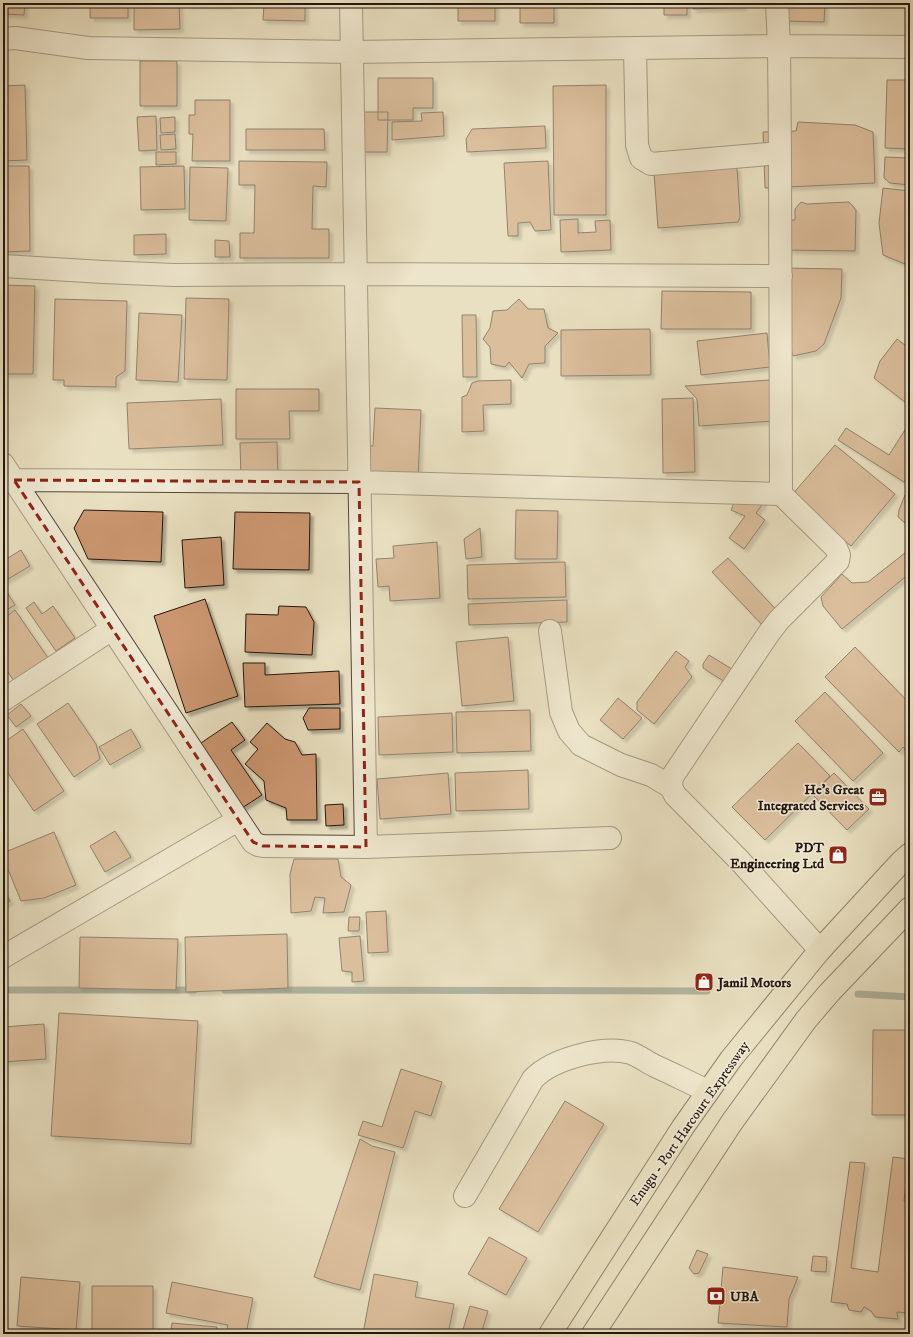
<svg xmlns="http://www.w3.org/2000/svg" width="913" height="1337" viewBox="0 0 913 1337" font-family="'IM FELL DW Pica',serif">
<defs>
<filter id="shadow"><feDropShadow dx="3.5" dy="3.5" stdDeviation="1" flood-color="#0004"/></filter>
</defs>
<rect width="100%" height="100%" fill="#e9e0c1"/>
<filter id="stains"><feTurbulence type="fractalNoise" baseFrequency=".005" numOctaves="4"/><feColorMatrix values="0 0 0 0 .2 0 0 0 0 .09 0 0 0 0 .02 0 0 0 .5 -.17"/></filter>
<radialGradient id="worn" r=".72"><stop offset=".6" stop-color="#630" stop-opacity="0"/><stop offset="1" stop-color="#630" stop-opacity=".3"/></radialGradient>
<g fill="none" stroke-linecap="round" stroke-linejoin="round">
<path stroke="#697a74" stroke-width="7" d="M3,990H194
M225,990L707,991
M858,994L910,997"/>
</g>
<path fill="#cb966f" stroke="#231610" filter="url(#shadow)" d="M3,3H25L24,15L3,14Z
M90,3H128V18H90Z
M188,3H229V5H188Z
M458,3H495V21H458Z
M520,3H554V23H520Z
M664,3H687V15H664Z
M693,3H743V7L693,9Z
M784,3H825L824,22L784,21Z
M908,3H910V17H908Z
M179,4L180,29L134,30V6Z
M264,4L305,5V21L263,20Z
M140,61H177V106H140Z
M378,78H433V108H413V120H378Z
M887,80H910V149L885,148Z
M25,85L27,160L3,161V86Z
M606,85V215H554L553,86Z
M195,100H230V161H192L193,134H189V115H195Z
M363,112H388L387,152H362Z
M443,112L444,136L392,140V122L422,121L421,113Z
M156,116L157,150L139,151L137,117Z
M175,117V132L161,133L160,118Z
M798,122L855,125L873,132L875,183L765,188L763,132L796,131Z
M545,126L546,148L467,152L466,139L472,129Z
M246,129H324L325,150H246Z
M175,134L176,149L161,150L160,135Z
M156,152H176V164L156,165Z
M885,157L910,158V185L890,183L884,178Z
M239,161L327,162L326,187L313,186L312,229H329V258H240V233H254L255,185H239Z
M548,161L551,230L535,231L530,222L518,223V236H508L504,163Z
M3,166H29L30,251L3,252Z
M184,166L185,209L141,210L140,167Z
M190,167L228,168L226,221L189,220Z
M737,167L740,217L738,222L658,228L654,173Z
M883,188L910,191V252L905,264L883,255L879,223Z
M801,202L807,204L849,202L856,210L855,251L784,250L785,220H795V209Z
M578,219V233L596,232L595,221L610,220L611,250L561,252L560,220Z
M166,234V254L134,255V235Z
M215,240L229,241L230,257H215Z
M782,268L842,269L841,298L824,344L816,351L793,356L780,307Z
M3,285L35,286L33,374H3Z
M662,291L751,292V329H661Z
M186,298L229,299L227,380L184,379Z
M55,299L127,301L125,371L116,377V387L64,386V380H53Z
M519,299L528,309H544L548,328L558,333L545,346V363L529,364L522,378L509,362L505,367L491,364L490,347L483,339L490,328L493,311L507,310Z
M139,313L182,315L178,382L136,380Z
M462,315H476L477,377H463Z
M650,329L651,375L561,376V330Z
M767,333L770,367L701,375L697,341Z
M897,339L910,349V406L874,378L880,361Z
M511,380V404L483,405L484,431L462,432V397L467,395L472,383L478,381Z
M770,380L773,421L699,426L697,399L685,386Z
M236,389H319V411H289L290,439H236Z
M693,398L695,472L663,473L662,399Z
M221,399L223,445L129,449L127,403Z
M375,408L421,410L418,478L360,475L362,445L373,446Z
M910,422V473L904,482L838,440L846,428L889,455Z
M277,442L278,477L241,478L240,443Z
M835,445L895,494L851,546L791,496Z
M740,488L764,502L756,513L765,520L744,549L729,538L745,516L731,510Z
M910,493V527L898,517L899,510L905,495Z
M84,510L163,512L161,562L88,559L74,528Z
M516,510L558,511L557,559H515Z
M235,512L310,513L309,570L233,569Z
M480,528L482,557L466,559L464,539Z
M221,537L224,585L185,588L182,540Z
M437,542L440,598L390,601L389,586L378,587L376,559L394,558L393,546Z
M910,549V573L842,629L823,606L821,597L842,574L852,583L868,582Z
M21,550L30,566L3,582V561Z
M728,558L781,615L766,629L712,572Z
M565,562L566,597L468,599L467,565Z
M3,586L15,605L3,612Z
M205,599L238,696L186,713L154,616Z
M567,600V622L469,625L468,604Z
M34,602L42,614L53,606L75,638L56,651L26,608Z
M279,606L306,607L314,622L312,655L245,652L246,614L278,615Z
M15,610L48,658L14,681L3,665V619Z
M508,637L514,701L462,706L456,642Z
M855,647L910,704V755L903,747L899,752L825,677Z
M676,651L689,661L685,667L692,677L654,724L637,710V702Z
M709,655L735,671L728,684L703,668V664Z
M243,663H265V675L339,671L340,704L245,707Z
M825,692L883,753L853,781L795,721Z
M618,698L642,718L623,739L600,720Z
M68,703L96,744L100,759L74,777L37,724Z
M21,704L31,716L16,727L7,715Z
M309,708H340V729L308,730L303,718Z
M530,710L531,751L457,753L456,712Z
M452,713L453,752L379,755L378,717Z
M232,722L245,740L231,750L262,795L242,808L198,745Z
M267,723L285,739L295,742L302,755L316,754L317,820H287L286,808L266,800L264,781L245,764L258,749L250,742Z
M23,729L64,791L34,811L3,766V743Z
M131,729L141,747L110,765L99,747Z
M798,743L830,776L765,840L732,807Z
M528,770L529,809L456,811L455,773Z
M448,773L451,814L380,819L377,779Z
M834,773L869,809L847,830L812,794Z
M343,804L344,825L326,826L325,805Z
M115,831L131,857L105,872L90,846Z
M54,832L76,885L44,898L21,901L3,857V853Z
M294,859H338L341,877L351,885L344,912L323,913L325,898L315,897L311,911L291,913L290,874Z
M3,889L10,901L3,905Z
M386,911L388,952L368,953L366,912Z
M349,917H360L359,931H348Z
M287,934L288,988L186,992L185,937Z
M360,936L364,981L352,982V972L342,971L339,938Z
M80,937L178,939L176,990L79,988Z
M59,1013L198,1021L191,1144L51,1136Z
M44,1024L46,1059L3,1062V1027Z
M873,1030H910V1115H872Z
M401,1069L442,1082L431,1116L415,1111L403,1148L358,1135L363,1121L382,1127Z
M565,1101L604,1124L538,1232L499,1209Z
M360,1139L372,1146L395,1152L360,1290L332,1283L314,1277Z
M893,1157L909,1159L904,1201L910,1202V1313L897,1312L898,1319L875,1317L871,1311L864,1307L861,1312L849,1310L847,1304L831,1302L850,1162L865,1163L851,1268L878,1272Z
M489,1237L527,1258L506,1295L468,1274Z
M697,1250L708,1254L699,1273L694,1274L689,1268Z
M813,1256L827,1257L826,1272L811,1271Z
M723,1267L798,1277L789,1299L787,1327L718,1323Z
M374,1274L418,1282L415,1297L454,1304L448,1334H363Z
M21,1277L80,1282L76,1330L17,1326Z
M172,1282L253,1298L246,1334H226L228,1325L166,1313Z
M92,1286H153V1332L92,1333Z
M470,1306L488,1311L481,1334L462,1333Z
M172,1323L217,1327V1334H171Z"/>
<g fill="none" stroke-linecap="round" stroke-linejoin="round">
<g stroke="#54483c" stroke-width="24">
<path id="minor" d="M351,3L366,847
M777,3L779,46L780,153L781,494
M3,39L15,38L88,48L352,52L779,46L910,47
M635,48L637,145L641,158L651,164L780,153
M3,266L103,272L174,275L357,274L781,276
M3,464L253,842L258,845L263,846L366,847L610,838
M14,480L359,482L781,494L836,548L839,555L838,561L779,620L769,633L672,777L671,787L675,795L740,861L820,950
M550,631L561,712L569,731L581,745L621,765L651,775L671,787
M3,700L112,629
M3,957L238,820
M465,1196L533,1079C552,1059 603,1045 631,1053C639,1056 647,1062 655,1066C673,1074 690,1083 708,1091"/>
</g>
<g stroke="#231610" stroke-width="24">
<path id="highway" d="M550,1334L683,1127L731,1059L820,950L901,862L910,854
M593,1334L732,1122L806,1020L829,993L910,908"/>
</g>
<use href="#minor" stroke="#f1ebd7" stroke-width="22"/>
<use href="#highway" stroke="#e9e0c1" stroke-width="22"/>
</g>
<path d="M0 0H913V1337H0ZM14,480L359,482L366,847L263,846L253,842Z" fill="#e9e0c1" fill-opacity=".55" fill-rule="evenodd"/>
<path fill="none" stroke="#8f2418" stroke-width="3" stroke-dasharray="8 5" stroke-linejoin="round" d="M14,480L359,482L366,847L263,846L253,842Z"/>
<defs>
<g id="office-square" transform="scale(1)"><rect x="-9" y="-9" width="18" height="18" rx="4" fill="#8f2418" stroke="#f1ebd7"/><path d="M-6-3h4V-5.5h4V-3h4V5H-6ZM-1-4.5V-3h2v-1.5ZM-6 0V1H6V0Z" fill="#fff"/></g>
<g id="shop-square" transform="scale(1)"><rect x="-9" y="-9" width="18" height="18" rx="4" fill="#8f2418" stroke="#f1ebd7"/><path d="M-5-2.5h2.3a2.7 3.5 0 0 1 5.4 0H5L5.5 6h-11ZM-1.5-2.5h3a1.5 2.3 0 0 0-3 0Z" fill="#fff"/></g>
<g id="bank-square" transform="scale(1)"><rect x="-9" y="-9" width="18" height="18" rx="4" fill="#8f2418" stroke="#f1ebd7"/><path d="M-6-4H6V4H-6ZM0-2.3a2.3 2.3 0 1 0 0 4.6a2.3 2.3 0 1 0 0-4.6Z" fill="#fff"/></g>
</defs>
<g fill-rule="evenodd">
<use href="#office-square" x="878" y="797"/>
<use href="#shop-square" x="838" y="855"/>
<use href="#shop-square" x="704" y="982"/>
<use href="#bank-square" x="716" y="1296"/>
</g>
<g text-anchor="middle" stroke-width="3" stroke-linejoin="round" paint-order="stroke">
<g font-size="14" font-weight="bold" fill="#231610" stroke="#f1ebd7" text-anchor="end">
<text x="864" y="794">He's Great<tspan x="864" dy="16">Integrated Services</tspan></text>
<text x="824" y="852">PDT<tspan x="824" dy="16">Engineering Ltd</tspan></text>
<text x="718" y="987" text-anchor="start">Jamil Motors</text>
<text x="730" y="1301" text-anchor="start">UBA</text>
</g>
<g font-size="14" fill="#231610" stroke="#f1ebd7">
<text transform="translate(689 1123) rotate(-55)" y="5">Enugu - Port Harcourt Expressway</text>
</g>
</g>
<rect width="913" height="1337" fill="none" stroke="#e9e0c1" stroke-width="16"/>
<rect x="4" y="4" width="905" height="1329" fill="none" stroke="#231610" stroke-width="2"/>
<rect x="8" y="8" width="897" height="1321" fill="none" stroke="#231610"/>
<rect width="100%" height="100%" filter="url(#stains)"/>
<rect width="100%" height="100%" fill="url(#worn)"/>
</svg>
